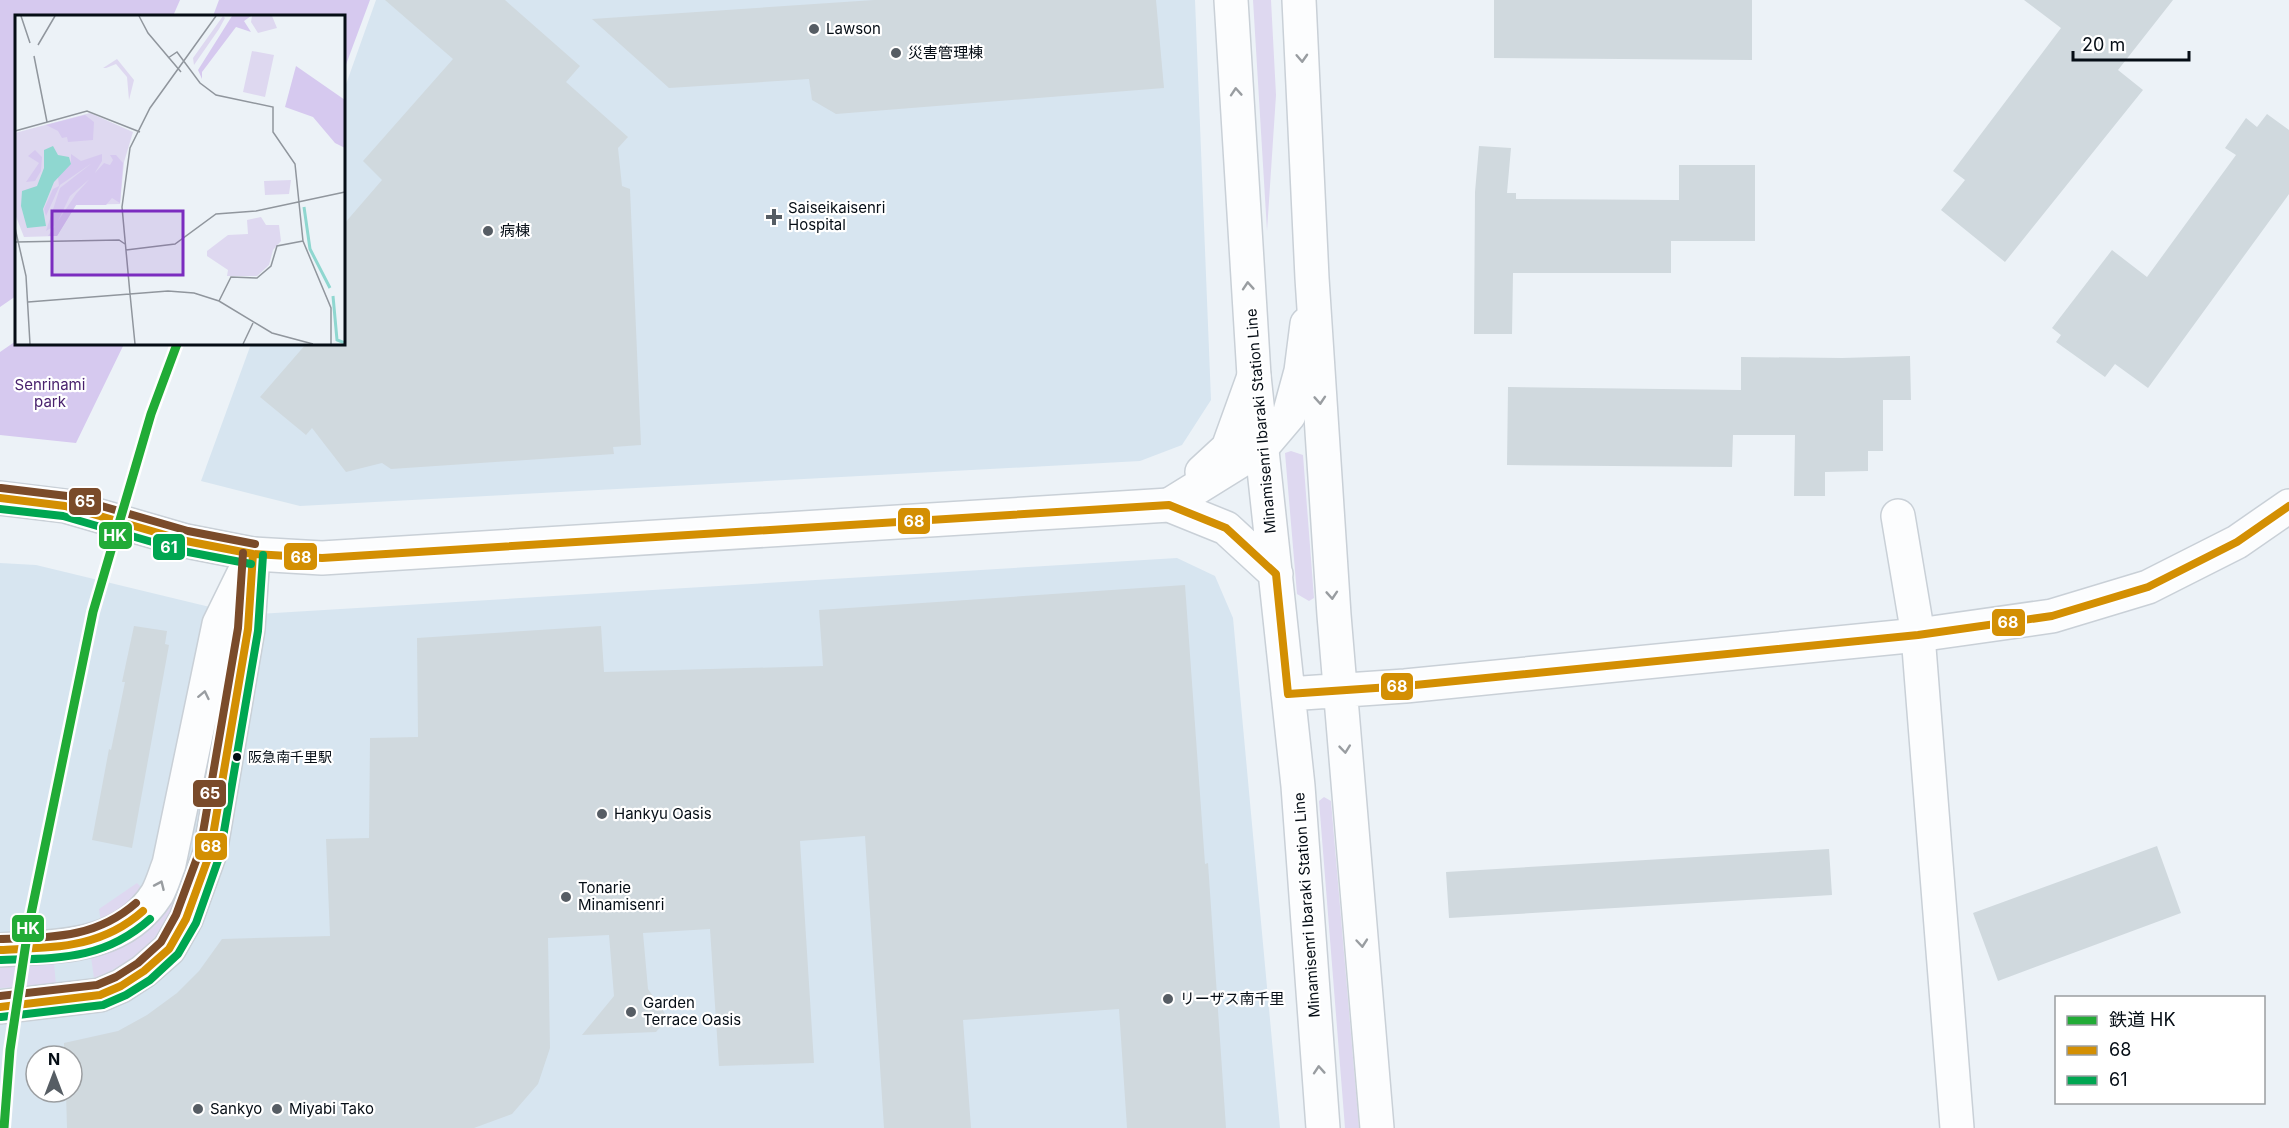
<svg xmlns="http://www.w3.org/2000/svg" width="2289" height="1128" viewBox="0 0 2289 1128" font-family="Inter,'Noto Sans JP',sans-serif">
<rect width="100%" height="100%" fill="#ecf2f7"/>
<path fill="#d7e5f0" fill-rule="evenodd" d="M376,0H1195L1211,400L1182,445L1140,461L300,506L201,481L251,344H344V90Z
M1177,558L1215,576L1233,618L1280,1128H0V563L36,565L243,615ZM36,1056H72V1092H36Z"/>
<path fill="#ded8f0" d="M1253,0H1271L1276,95L1267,231Z
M1291,451L1303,455L1314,598L1309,601L1297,594L1285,453Z
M1324,797L1331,801L1359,1128H1345L1319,801Z
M137,883L140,886L141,895L101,923L99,909Z
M179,892C164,937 138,961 94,978L91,957C134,946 153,925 179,892Z
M54,963L56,985L0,988V967Z"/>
<path fill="#d6c9ef" d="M0,0H180L173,16H16V296L0,307Z
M219,0H370L344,70V16H213Z
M16,341V344H124L76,443L0,435V352Z"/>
<path fill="#d0d9de" d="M385,0H505L580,66L566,82L628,137L618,148L622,186L630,189L641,445L613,447L614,454L391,469L382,463L346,472L312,428L306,435L260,397L306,344H344V224L382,180L363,161L453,59Z
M874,0H1156L1164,88L836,114L812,100L809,79L669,88L592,19Z
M1494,0H1752V60L1494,58Z
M2024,0H2173L2118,70L2143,90L2005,262L1941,210L1965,180L1953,171L2061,28Z
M2267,114L2289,130V194L2148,388L2115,364L2105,377L2056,342L2061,335L2052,328L2112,250L2147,277L2236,155L2225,148L2246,118L2257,127Z
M1479,146L1511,148L1507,193H1516V199L1679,200V165H1755V241H1671V273H1513L1512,334H1474L1475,192Z
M1910,356L1911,400H1883V451H1868V471L1825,472V496H1794L1795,435H1733L1732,467L1507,465L1508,387L1741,390V357L1842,358Z
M1185,585L1205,864L1208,863L1226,1128H1127L1119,1009L963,1020L971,1128H884L865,836L800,841L814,1063L719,1066L710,929L643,933L648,989L668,1018L656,1032L582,1035L614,996L609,935L548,938L550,1048L538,1084L512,1114L474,1128H67L66,1092H72V1056H64V1043L118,1031L147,1015L177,993L199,971L222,939L330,936L326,839L369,838L370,738L418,737L417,638L601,626L604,672L823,666L819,610Z
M134,626L167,631L165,644L169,645L132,848L92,840L109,749L111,750L125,682H122Z
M2157,846L2181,913L1998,981L1973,913Z
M1829,849L1832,895L1449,918L1446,872Z"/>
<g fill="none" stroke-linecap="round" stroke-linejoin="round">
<g stroke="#c9d0d7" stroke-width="36">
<path id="street" d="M1202,472L1228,448L1254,376
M1169,505L1261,448L1289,415L1301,371L1307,324
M1898,516L1918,635L1957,1128
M0,950C58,946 122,949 157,894C162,885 165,874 169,864L219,624L246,569
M0,1007L100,995L121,986L144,971L169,949L186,919L210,853L248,629L253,554"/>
</g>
<g stroke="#c9d0d7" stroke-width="36">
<path id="secondary" d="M1231,0L1254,376L1298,786L1323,1128
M1299,0L1312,278L1334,615L1377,1128
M0,498L65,506L186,541L253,554L322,558L1169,505L1226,528L1276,574
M1288,694L1405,686L1918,635L2052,616L2148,587L2237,542L2289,506"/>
</g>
<use href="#street" stroke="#fcfdfe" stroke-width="33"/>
<use href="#secondary" stroke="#fcfdfe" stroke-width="33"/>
<g stroke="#fff" stroke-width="12">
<path id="bus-1" d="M0,498L65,506L186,541L253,554L322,558L1169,505L1226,528L1276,574L1288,694L1405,686L1918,635L2052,616L2148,587L2237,542L2289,506
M0,950C54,947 100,949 143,911
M0,1007L100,995L121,986L144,971L169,949L186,919L210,853L248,629L253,554"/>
</g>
<g stroke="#fff" stroke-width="12">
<path id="bus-2" d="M0,509L63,516L183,551L251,564
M1,960C59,958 104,960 150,919
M1,1017L103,1005L126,995L150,980L178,954L196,923L220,855L258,631L263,555"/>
</g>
<g stroke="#fff" stroke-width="12">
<path id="bus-3" d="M1,488L67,496L188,531L255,544
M0,939C51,937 95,939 136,903
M0,996L97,985L116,977L138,963L161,942L176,915L200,850L238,628L243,553"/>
</g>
<use href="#bus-1" stroke="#d38f03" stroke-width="8"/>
<use href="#bus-2" stroke="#00a651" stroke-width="8"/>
<use href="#bus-3" stroke="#7a4b2a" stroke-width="8"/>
<g stroke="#fff" stroke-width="14">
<path id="rail-1" d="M4,1128L10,1050L28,929L93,612L151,414L177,344"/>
</g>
<use href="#rail-1" stroke="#21ab36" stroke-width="9"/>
</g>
<defs><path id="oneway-chevron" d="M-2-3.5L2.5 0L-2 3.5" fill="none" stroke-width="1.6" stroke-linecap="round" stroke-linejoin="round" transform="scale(1.5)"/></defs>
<g stroke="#999da1">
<use href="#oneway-chevron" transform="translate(1302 58) rotate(87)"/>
<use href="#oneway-chevron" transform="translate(1236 92) rotate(-94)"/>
<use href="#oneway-chevron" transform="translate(1248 286) rotate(-94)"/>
<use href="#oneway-chevron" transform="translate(1320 400) rotate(86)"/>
<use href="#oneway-chevron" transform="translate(1332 595) rotate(86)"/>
<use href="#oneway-chevron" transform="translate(204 695) rotate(-78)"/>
<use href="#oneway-chevron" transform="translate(1345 749) rotate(84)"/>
<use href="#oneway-chevron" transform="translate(160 885) rotate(-66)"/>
<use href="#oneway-chevron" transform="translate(1362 943) rotate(85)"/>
<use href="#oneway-chevron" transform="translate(1319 1070) rotate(-94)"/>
</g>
<g fill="#565d64" stroke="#fff" stroke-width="2">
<circle cx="814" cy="29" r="6"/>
<circle cx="896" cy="53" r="6"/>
<path d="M771 208h6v6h6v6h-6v6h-6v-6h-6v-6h6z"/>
<circle cx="488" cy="231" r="6"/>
<circle cx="602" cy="814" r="6"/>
<circle cx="566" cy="897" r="6"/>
<circle cx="1168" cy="999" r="6"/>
<circle cx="631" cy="1012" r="6"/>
<circle cx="198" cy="1109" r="6"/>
<circle cx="277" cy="1109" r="6"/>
</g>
<circle fill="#050d15" stroke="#fff" stroke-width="2" cx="237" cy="757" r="5"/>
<g text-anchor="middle" stroke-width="4.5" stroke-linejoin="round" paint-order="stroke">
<g font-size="14" fill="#050d15" stroke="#fff" text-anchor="start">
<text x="248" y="762">阪急南千里駅</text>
</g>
<g font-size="15" fill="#050d15" stroke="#fff" text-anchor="start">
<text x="826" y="34">Lawson</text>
<text x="908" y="58">災害管理棟</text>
<text x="788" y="213">Saiseikaisenri<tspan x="788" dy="17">Hospital</tspan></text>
<text x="500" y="236">病棟</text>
<text x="614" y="819">Hankyu Oasis</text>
<text x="578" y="893">Tonarie<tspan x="578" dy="17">Minamisenri</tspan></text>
<text x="1180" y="1004">リーザス南千里</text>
<text x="643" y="1008">Garden<tspan x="643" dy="17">Terrace Oasis</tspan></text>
<text x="210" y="1114">Sankyo</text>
<text x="289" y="1114">Miyabi Tako</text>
</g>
<g font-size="15" fill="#49226d" stroke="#fff">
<text x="50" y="390">Senrinami<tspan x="50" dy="17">park</tspan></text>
</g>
<g font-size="15" fill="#050d15" stroke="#fff">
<text transform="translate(1261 421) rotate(-95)" y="5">Minamisenri Ibaraki Station Line</text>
<text transform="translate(1307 905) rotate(-94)" y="5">Minamisenri Ibaraki Station Line</text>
</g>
</g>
<g transform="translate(15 15)">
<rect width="330" height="330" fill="#ecf2f7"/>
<path d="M208,1L210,3L204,14L179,50L178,43ZM237,1H257L262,13L243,18L236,7ZM237,36L259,40L250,82L228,77ZM102,44L119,65L114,85L112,62L101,49L91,53H88ZM75,98L118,117L109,147L105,189L61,190L42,221L9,222L0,199V118ZM276,165L274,179L250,180L249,166ZM246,202L251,210H264L266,226L258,235L254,250L242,261H212L213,255L192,241V236L213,220L233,219L232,205Z" fill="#ded8f0"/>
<path d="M217,1H236L229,6L236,17L221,12L187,57V64L183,55ZM281,51L330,85V133L320,128L298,102L270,92ZM70,100L79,107L78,125L53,127L52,122L47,123L43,116L31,110ZM20,135L27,142L26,156L20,166L11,167L24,148L13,141ZM56,139L66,146L87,139V146L78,161L55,181L41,210L31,216L45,173L77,148L45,170L31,201L29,194L38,174L44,171L43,162L56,148ZM95,140H101L108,148L105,188L97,183L91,190H61L42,221H33L61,179L89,148L95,150L98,145Z" fill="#d6c9ef"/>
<path d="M38,131L43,140L54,142L56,149L39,167L28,194L31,211L12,213L6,191L7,176L22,171L29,153V135Z" fill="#8fd7d0"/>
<path fill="none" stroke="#8fd7d0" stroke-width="3" d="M289,192L295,234L315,273M318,281L322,325L330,328"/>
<path fill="none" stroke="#90969d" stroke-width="1.5" d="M6,1L15,28M124,1L133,18L166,57M23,30L40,1M19,41L32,107M153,43L162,37L185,68L201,80L258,92V117L280,149L288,226L316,293V329M0,116L72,96L125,117M0,213L11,261L15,329M1,227L104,225L110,229M111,235L160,229L201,199L241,196L330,177M115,279L120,329M115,279L107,192L115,133L135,93L201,1M204,286L216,262L242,263L256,251L262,231L288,226M13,287L153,276L179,278L204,286L257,318L298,329M228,329L238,308"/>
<path fill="#7b2cbf" fill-opacity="0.15" stroke="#7b2cbf" stroke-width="3" d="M37,196H168V260H37Z"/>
<rect width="330" height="330" fill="none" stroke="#050d15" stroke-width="3"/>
</g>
<g stroke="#fff" stroke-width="2">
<rect x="68" y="487" width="34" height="29" rx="6" fill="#7a4b2a"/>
<rect x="897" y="507" width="34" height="28" rx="6" fill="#d38f03"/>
<rect x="98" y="521" width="35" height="29" rx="6" fill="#21ab36"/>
<rect x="152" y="533" width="34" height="28" rx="6" fill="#00a651"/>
<rect x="283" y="542" width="35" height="29" rx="6" fill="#d38f03"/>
<rect x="1991" y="608" width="35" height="29" rx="6" fill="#d38f03"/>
<rect x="1380" y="672" width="34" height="29" rx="6" fill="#d38f03"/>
<rect x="192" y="779" width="35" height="29" rx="6" fill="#7a4b2a"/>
<rect x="194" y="832" width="34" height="29" rx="6" fill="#d38f03"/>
<rect x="11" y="914" width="34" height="29" rx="6" fill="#21ab36"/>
</g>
<g font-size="16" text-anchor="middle" font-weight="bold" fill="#fff">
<text x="85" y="507">65</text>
<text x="914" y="527">68</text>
<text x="115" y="541">HK</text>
<text x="169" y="553">61</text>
<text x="301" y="563">68</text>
<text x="2008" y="628">68</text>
<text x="1397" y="692">68</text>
<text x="210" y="799">65</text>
<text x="211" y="852">68</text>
<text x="28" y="934">HK</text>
</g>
<rect x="2055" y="996" width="210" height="108" fill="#ffffff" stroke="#9b9ea1" stroke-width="1.5"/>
<rect x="2067" y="1016" width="30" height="9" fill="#21ab36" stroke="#9b9ea1" stroke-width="1.5"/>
<text x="2109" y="1026" font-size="18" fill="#050d15">鉄道 HK</text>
<rect x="2067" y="1046" width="30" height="9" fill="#d38f03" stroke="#9b9ea1" stroke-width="1.5"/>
<text x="2109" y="1056" font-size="18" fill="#050d15">68</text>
<rect x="2067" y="1076" width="30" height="9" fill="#00a651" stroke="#9b9ea1" stroke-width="1.5"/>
<text x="2109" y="1086" font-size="18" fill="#050d15">61</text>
<g transform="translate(54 1074)"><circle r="28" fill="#ffffff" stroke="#9b9ea1" stroke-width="1.5"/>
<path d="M0-4.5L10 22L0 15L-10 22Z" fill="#565d64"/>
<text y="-9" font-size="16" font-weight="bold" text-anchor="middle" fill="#050d15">N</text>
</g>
<path d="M2073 51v9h116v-9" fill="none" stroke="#050d15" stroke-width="3"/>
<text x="2082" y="51" font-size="18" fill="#050d15" stroke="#ffffff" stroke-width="4.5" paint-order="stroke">20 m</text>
</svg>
